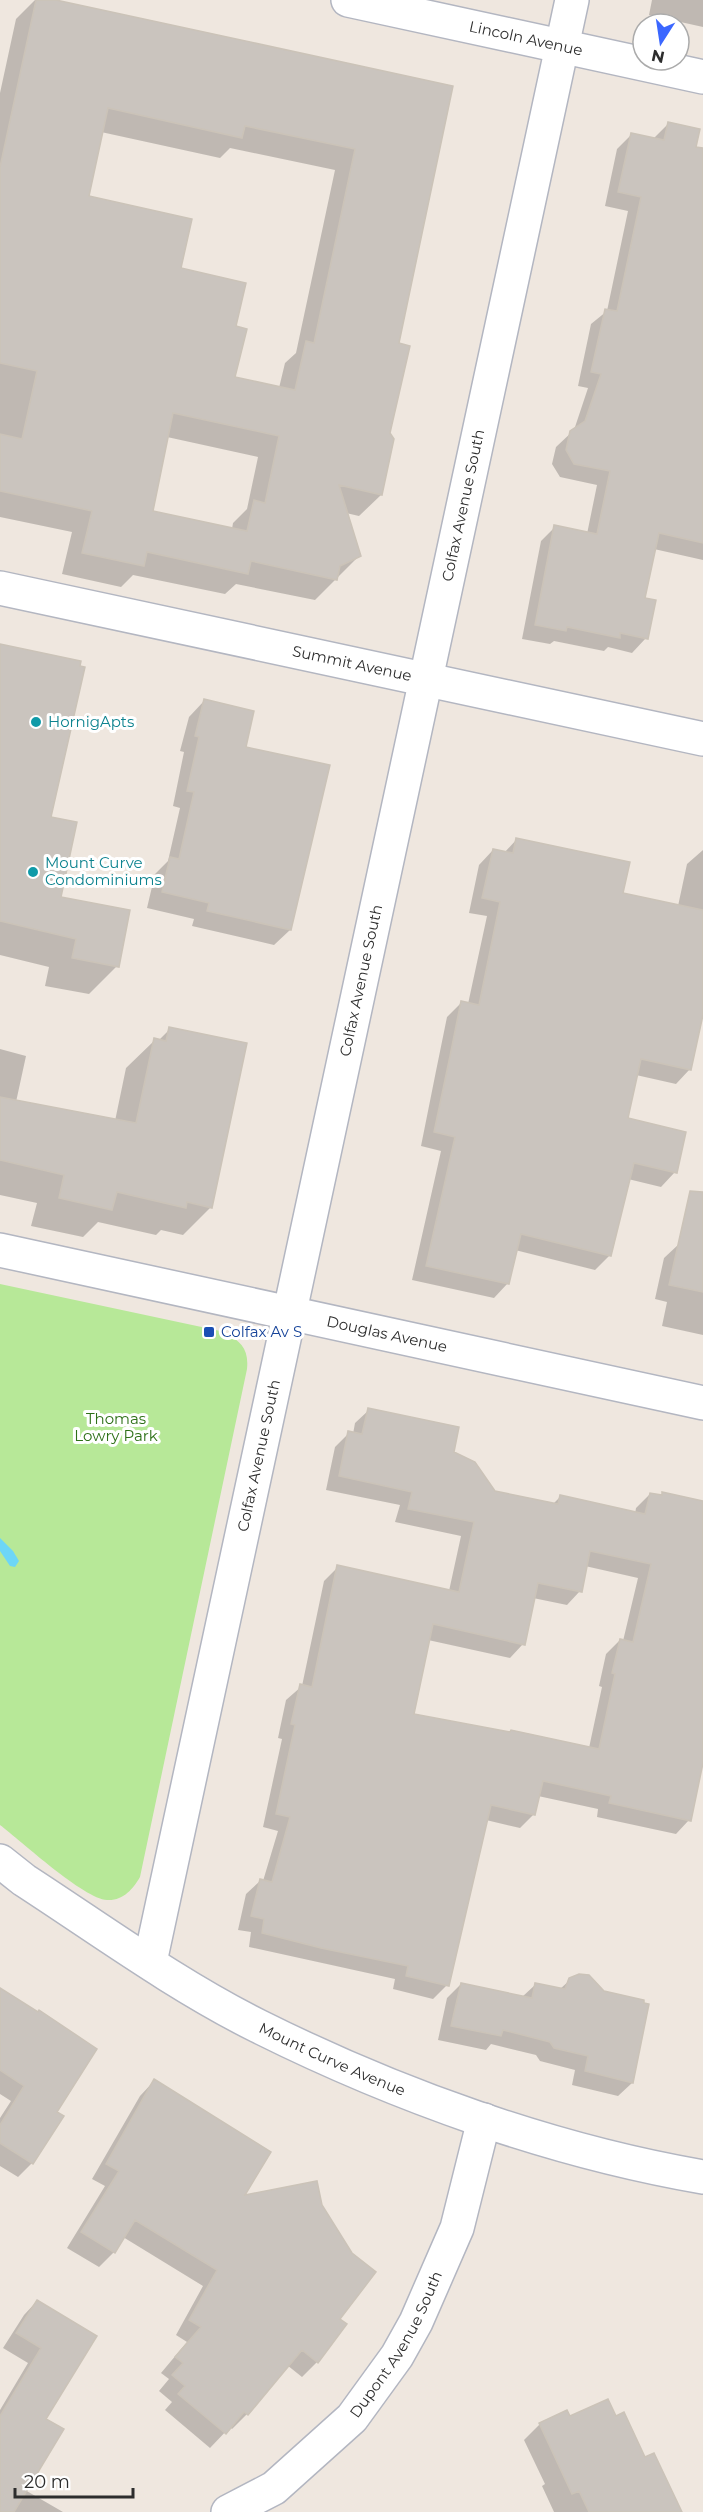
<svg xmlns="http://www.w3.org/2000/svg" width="703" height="2512" viewBox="0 0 703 2512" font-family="Montserrat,sans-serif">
<rect width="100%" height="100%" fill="#efe7df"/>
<path fill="#b7e898" d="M0,1284L225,1332C241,1342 249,1349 247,1369L140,1877C133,1889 123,1901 107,1900C84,1899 21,1841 0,1825Z"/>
<path fill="#6dd6f6" d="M0,1538L13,1551L19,1561L15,1567L10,1566L0,1551Z"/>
<path fill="#0003" fill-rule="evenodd" d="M35,0H49L452,87L397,345L381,495L359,516L346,513L359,556L315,600L236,584L225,594L133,575L121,587L62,574L72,532L0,517V93L16,19ZM101,132L220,158L230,148L335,170L296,353L285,363L279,388L233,379L235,327L179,269L87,198ZM167,437L258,457L247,509L233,523L232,529L151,512Z
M652,0H703V27L649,15Z
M668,124L694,148L703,150V560L654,549L643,599L646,638L632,653L608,647L604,651L554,641L550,644L522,639L541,541L555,527L587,534L597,485L560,477L552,464L556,447L574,430L588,388L578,386L591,324L607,311L628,211L605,206L617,149L631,135L654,138Z
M0,645L50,818L59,898L117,966L89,994L45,986L49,967L0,955Z
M204,701L244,748L290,930L274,945L192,926L194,919L147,908L155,874L168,861L180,808L173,806L184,752L180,751L189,717Z
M517,839L621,894L678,906L687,864L703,850V1008L690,1069L676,1084L636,1075L626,1119L675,1172L661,1187L628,1179L610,1255L595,1270L515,1250L508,1283L494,1298L412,1280L441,1151L421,1146L436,1071L447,1017L462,1002L468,1004L487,916L469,913L479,865L493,850L504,853Z
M170,1029L211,1207L183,1235L161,1230L156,1235L98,1222L83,1237L31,1226L37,1203L0,1195V1049L26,1056L16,1102L115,1121L126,1068L155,1040L158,1041Z
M679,1244L703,1249V1335L662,1326L667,1302L655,1299L664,1258Z
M369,1410L452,1452L494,1492L553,1504L560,1497L635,1514L636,1508L650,1494L660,1496L663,1494L703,1503V1756L689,1820L676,1834L597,1817L598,1809L538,1796L534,1814L520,1828L486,1820L447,1985L433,1999L393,1989L395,1979L249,1947L251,1932L238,1930L246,1894L260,1881H263L278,1831L263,1827L282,1739L278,1738L286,1700L302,1686L324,1581L338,1567L449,1591L461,1536L395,1522L400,1505L326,1490L335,1447L349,1433L353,1434L355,1423ZM585,1566L638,1578L623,1641L620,1640L606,1654L599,1686L602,1687L589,1748L412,1715L428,1640L510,1658L523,1644L533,1598L567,1605L580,1591Z
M570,1980L642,2004L632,2083L618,2096L572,2085L575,2070L540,2061L536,2055L491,2044L486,2050L438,2040L447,1998L461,1984L522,1997L535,1985L560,1989Z
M0,1990L55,2112L32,2163L18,2177L0,2166V2118L11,2101L0,2094Z
M154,2081L242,2197L338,2320L345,2325L317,2362L302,2377L287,2365L247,2414L232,2429L230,2427L210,2448L165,2410L172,2402L159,2391L169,2379L161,2373L187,2342L176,2335L203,2286L123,2237L114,2252L99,2267L67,2248L105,2186L92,2179L140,2096Z
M37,2301L95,2337L44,2419L25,2490L63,2512H0V2410L28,2363L3,2348L24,2315Z
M616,2418L644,2459L680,2512H554L542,2486L545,2484L524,2440L540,2424Z"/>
<path fill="#cac4be" stroke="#cbc3b8" stroke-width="1.5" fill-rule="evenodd" d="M36,0H56L453,86L399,343L410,346L390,433L394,439L382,495L339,485L361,556L340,566L337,580L251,561L248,574L147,552L144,566L82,553L92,511L0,491V434L22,439L37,371L0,363V167ZM108,108L242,138L245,126L355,149L314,343L306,341L295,390L235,377L247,329L236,326L246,283L181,268L192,219L89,196ZM173,413L279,436L265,503L254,500L247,531L153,511Z
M668,122L700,129L696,147L703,148V543L659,533L645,598L656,600L648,639L620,633V638L567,627L566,631L535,625L554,525L597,534L610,471L574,464L566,450L570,431L585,421L601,374L591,372L605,309L617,311L641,197L618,192L631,133L664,140Z
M0,644L81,661L80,666L85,667L51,817L77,822L61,897L130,910L119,967L72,958L76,939L0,921Z
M204,699L254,711L246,747L330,765L291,930L207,911L209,903L162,892L170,857L179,859L194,792L187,791L199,737L195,736Z
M516,838L630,862L623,893L703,910V1015L691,1070L641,1059L628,1118L686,1132L677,1173L634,1163L611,1256L521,1234L509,1284L426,1266L455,1137L434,1132L450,1056L461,1001L479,1005L500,902L482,898L493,849L513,853Z
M169,1027L247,1043L212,1208L187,1202L186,1208L117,1192L112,1210L59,1198L64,1175L0,1160V1097L136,1123L154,1038L166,1041Z
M690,1191L703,1192V1292L669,1285Z
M368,1408L459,1427L454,1452L475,1462L495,1491L558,1504L560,1495L645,1514L650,1493L662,1495V1492L703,1501V1763L691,1821L609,1803L611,1796L543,1781L535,1815L491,1805L449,1986L406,1976L408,1966L321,1948L262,1933L264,1919L251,1916L260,1879L272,1882L290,1817L276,1814L295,1725L291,1724L300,1684L312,1687L337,1565L459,1592L474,1522L408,1509L412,1492L339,1476L348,1431L362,1434ZM590,1551L651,1564L633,1642L620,1639L612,1673L615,1674L599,1749L511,1730L510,1732L414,1714L433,1624L525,1645L538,1583L582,1592Z
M579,1974L589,1975L604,1991L644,2000V2003L649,2004L633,2083L585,2071L588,2056L554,2048L550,2042L503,2030L501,2036L451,2026L461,1983L532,1998L535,1983L565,1989L569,1978Z
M0,1988L38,2012L39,2010L97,2049L57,2112L64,2116L33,2164L0,2143V2125L24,2086L0,2070Z
M154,2079L271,2152L245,2195L317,2181L322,2205L352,2253L376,2272L340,2319L347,2324L318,2363L302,2350L248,2415L244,2412L226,2434L178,2394L185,2386L172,2375L183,2363L175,2357L201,2327L189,2320L217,2270L135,2220L115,2253L81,2232L119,2171L106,2164Z
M37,2300L97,2336L46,2419L64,2429L14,2512H0V2416L41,2348L16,2333Z
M608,2399L616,2416L624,2412L645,2457L654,2453L682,2512H589L579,2491L572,2494L539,2423L567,2410L570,2416Z"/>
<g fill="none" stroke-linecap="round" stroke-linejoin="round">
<g stroke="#b3b6c1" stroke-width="36">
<g id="minor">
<path id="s1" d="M348,0L703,77"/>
<path id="s2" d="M0,588L703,739"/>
<path id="s3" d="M0,1250L703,1403"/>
<path id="s4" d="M0,1861L24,1880C101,1930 176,1985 258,2026C396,2095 552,2151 703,2177"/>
<path id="s5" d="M150,1962L572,0"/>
<path id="s6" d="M228,2512L274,2488L352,2418L397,2356L416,2322L457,2228L484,2120"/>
</g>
</g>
<use href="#minor" stroke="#fff" stroke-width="33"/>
</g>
<g fill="#0f9aa8" stroke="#fff" stroke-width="2">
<circle cx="36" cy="722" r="6"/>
<circle cx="33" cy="872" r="6"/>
</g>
<rect fill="#1a4fb4" stroke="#fff" stroke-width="2" x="203" y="1326" width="12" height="12" rx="3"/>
<g text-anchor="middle" stroke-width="6" stroke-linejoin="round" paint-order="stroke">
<g font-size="15" fill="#2d2d2d" stroke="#fff">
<text dy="5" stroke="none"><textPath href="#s1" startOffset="182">Lincoln Avenue</textPath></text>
<text dy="5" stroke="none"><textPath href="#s5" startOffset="1490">Colfax Avenue South</textPath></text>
<text dy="5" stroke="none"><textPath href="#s2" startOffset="360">Summit Avenue</textPath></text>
<text dy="5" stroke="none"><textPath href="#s5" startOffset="1004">Colfax Avenue South</textPath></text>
<text dy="5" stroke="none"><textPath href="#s3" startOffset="396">Douglas Avenue</textPath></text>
<text dy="5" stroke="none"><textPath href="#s5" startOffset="518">Colfax Avenue South</textPath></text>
<text dy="5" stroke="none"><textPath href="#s4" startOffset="388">Mount Curve Avenue</textPath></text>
<text dy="5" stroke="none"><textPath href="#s6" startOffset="243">Dupont Avenue South</textPath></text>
</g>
<g font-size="15" fill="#0d838f" stroke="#fff" text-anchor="start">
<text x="48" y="727">HornigApts</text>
<text x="45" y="868">Mount Curve<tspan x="45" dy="17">Condominiums</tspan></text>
</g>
<g font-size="15" fill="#164399" stroke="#fff" text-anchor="start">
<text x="221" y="1337">Colfax Av S</text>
</g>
<g font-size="15" fill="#2d7017" stroke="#fff">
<text x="116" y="1424">Thomas<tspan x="116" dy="17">Lowry Park</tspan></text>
</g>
</g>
<g transform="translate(661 42) rotate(192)"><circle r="28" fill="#ffffff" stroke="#ababab" stroke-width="1.5"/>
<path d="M0-4.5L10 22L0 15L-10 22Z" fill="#3b67ff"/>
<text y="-9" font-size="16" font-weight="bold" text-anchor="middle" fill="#2d2d2d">N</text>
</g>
<path d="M15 2488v9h118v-9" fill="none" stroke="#2d2d2d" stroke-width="3"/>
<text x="24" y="2488" font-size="18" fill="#2d2d2d" stroke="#ffffff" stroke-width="4.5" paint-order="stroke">20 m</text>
</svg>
